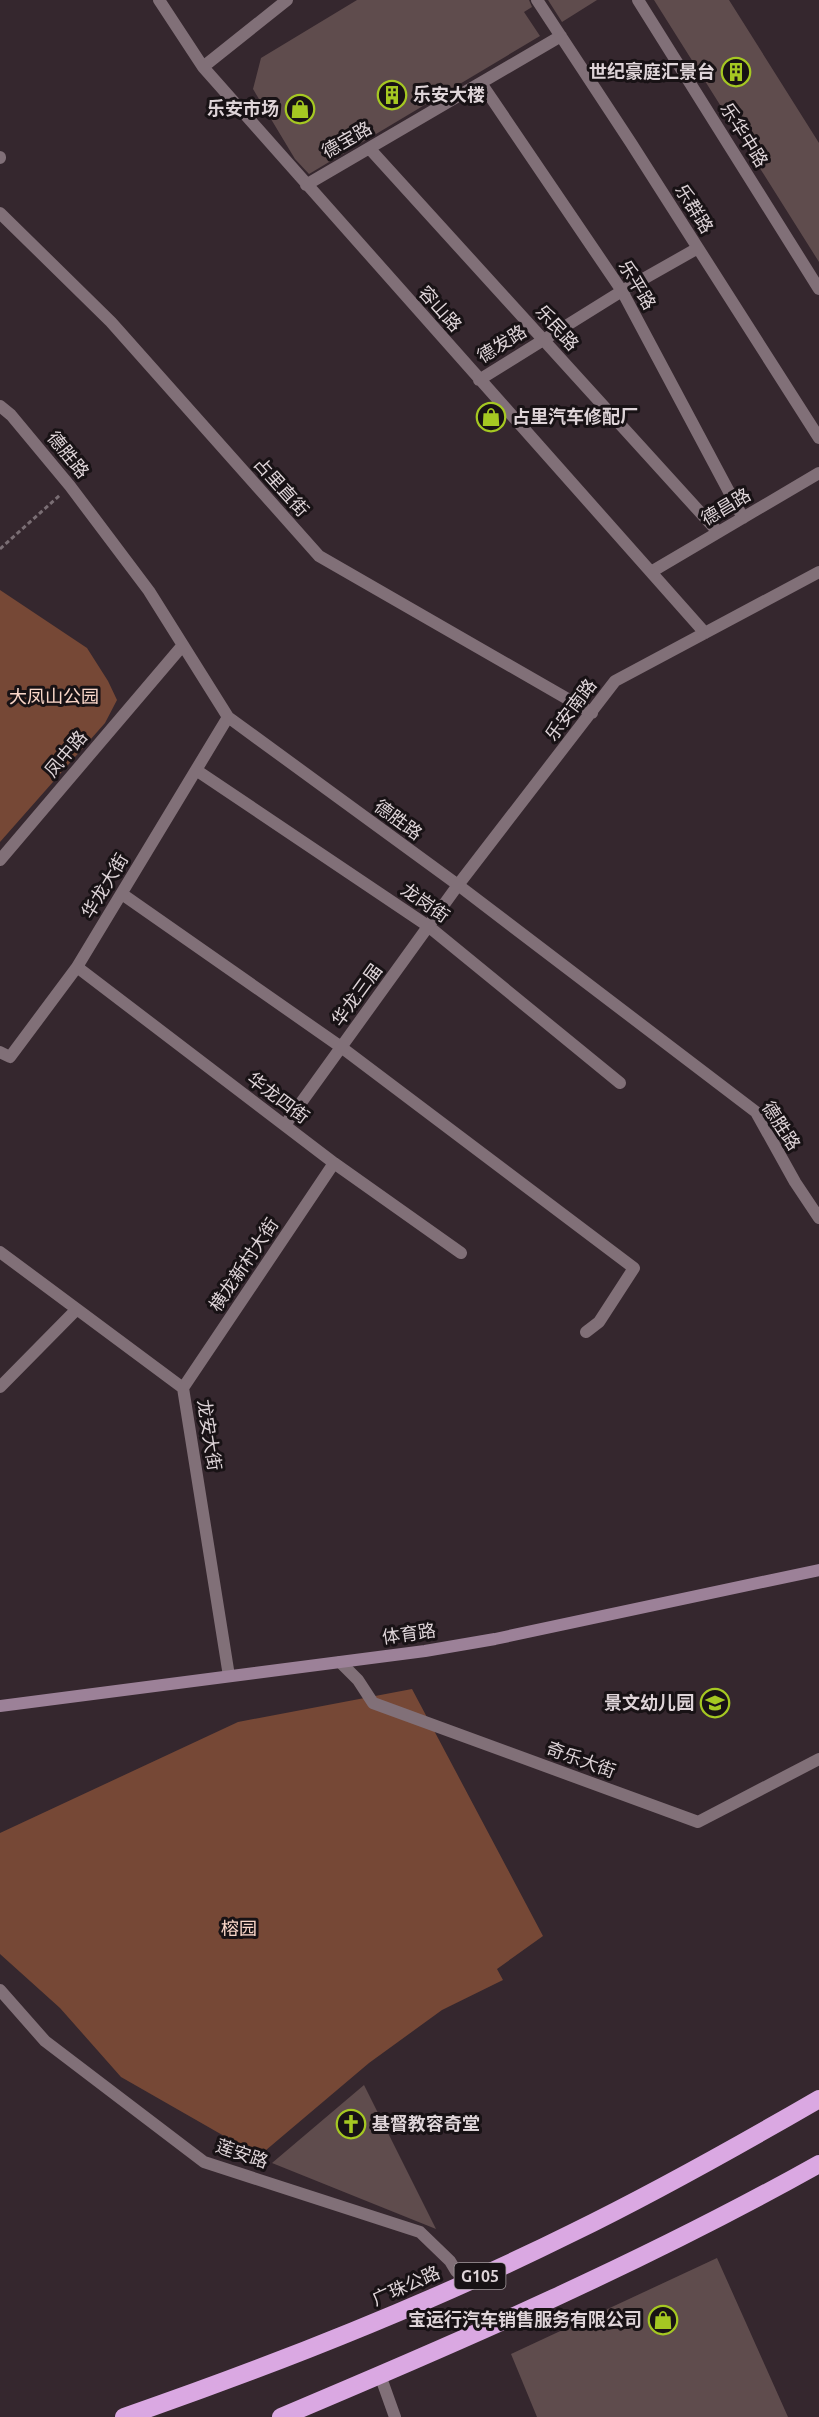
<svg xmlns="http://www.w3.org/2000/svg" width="819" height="2417" viewBox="0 0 819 2417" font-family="Ubuntu,'Noto Sans SC',sans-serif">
<rect width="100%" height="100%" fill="#35272e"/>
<path fill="#764836" d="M0,590L87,648L108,681L117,700L105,723L0,842Z
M412,1689L543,1936L497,1969L503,1980L442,2010L369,2063L259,2156L121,2077L60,2008L0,1954V1833L238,1722Z"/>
<path fill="#5f4c4d" d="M357,0H529L532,7L524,12L540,36L309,174L295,159L253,89L261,58Z
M548,0H597L562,22Z
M654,0H729L819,143V262Z
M364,2085L436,2229L272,2163Z
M717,2258L788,2417H537L511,2354Z"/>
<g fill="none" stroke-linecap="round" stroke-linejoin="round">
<path stroke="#7a6e74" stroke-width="3" stroke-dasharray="4.5 3" stroke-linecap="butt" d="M0,549L60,495"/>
<path stroke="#817078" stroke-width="12" d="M159,0L203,67L705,633
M537,0L631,143L819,438
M638,0L819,289
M203,67L287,0
M481,83L622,291L743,518
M369,148L718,532
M0,157V158
M306,185L561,36
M0,213L111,322L319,556L592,713
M479,380L622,291L698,248
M0,406L11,415L70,486L149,591L228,717L458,885L756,1112L795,1182L819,1218
M651,572L819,473
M196,770L428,926L620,1083
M0,860L183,645
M122,894L341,1047L634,1268L599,1322L586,1332
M77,967L334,1163L461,1253
M0,1052L10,1057L77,967L228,717
M285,1125L458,885L615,681L819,572
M0,1252L183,1388L229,1676
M0,1387L76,1310
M183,1388L334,1163
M340,1662L358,1680L373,1703L698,1822L819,1759
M0,1990L45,2041L204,2162L420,2232L450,2261L456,2271L470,2281
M380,2375L395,2417"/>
<path stroke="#9c8198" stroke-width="12" d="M0,1706L425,1651L495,1639L819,1570"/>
<path stroke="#daa8e2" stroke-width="18" d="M124,2417C277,2364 427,2305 572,2233C656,2192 738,2146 819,2099
M281,2417C464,2340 646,2261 819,2164"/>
</g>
<defs>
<g id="building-ring" transform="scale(1.5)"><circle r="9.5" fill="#181215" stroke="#a5c822" stroke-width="1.5"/><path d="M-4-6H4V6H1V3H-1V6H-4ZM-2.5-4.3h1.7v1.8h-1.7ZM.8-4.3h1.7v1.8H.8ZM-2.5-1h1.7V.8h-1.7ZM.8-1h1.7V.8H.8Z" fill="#a5c822"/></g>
<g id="shop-ring" transform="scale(1.5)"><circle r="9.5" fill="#181215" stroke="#a5c822" stroke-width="1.5"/><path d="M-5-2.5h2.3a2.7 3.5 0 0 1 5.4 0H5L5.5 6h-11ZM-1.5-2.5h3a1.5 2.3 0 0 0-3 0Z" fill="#a5c822"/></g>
<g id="school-ring" transform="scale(1.5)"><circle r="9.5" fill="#181215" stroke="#a5c822" stroke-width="1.5"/><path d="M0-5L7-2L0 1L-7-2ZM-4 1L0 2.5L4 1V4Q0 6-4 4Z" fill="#a5c822"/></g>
<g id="church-ring" transform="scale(1.5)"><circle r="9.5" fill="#181215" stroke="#a5c822" stroke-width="1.5"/><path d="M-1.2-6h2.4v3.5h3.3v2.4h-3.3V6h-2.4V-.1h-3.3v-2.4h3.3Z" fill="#a5c822"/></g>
</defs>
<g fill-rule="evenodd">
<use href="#building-ring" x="736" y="72"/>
<use href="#building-ring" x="392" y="95"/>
<use href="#shop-ring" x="300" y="109"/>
<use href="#shop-ring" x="491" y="417"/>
<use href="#school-ring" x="715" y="1703"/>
<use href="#church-ring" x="351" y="2124"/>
<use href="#shop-ring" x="663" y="2320"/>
</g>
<g text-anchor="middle" stroke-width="6" stroke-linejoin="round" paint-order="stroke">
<rect fill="#181215" stroke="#a39a9e" stroke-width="1.5" x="454.5" y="2263" width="51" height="26" rx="4.5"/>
<g font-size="16" font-weight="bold" fill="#ded4d8">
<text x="480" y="2282">G105</text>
</g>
<g font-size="18" font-weight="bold" fill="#ded4d8" stroke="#181215" text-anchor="end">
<text x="715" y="78">世纪豪庭汇景台</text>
<text x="413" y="101" text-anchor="start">乐安大楼</text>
<text x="279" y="115">乐安市场</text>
<text x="512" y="423" text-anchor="start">占里汽车修配厂</text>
<text x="694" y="1709">景文幼儿园</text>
<text x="372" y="2130" text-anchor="start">基督教容奇堂</text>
<text x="642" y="2326">宝运行汽车销售服务有限公司</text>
</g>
<g font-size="18" fill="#ded4d8" stroke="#181215">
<text transform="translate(744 135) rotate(58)" y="6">乐华中路</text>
<text transform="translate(347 140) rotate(-30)" y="6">德宝路</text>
<text transform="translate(694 209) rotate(58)" y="6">乐群路</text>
<text transform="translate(637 285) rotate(59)" y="6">乐平路</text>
<text transform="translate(440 309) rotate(48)" y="6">容山路</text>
<text transform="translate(557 328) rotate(48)" y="6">乐民路</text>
<text transform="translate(502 344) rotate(-32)" y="6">德发路</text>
<text transform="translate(68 455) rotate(51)" y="6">德胜路</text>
<text transform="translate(281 487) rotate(48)" y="6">占里直街</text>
<text transform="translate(726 507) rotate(-31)" y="6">德昌路</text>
<text transform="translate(571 710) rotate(-53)" y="6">乐安南路</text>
<text transform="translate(66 754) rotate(-50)" y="6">凤中路</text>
<text transform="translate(398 820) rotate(36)" y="6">德胜路</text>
<text transform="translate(105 886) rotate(-59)" y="6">华龙大街</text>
<text transform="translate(425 903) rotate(35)" y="6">龙岗街</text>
<text transform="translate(357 995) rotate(-54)" y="6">华龙三届</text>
<text transform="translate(278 1098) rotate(37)" y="6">华龙四街</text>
<text transform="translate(781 1126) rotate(57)" y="6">德胜路</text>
<text transform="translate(244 1265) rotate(-56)" y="6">横龙新村大街</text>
<text transform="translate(209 1435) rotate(81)" y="6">龙安大街</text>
<text transform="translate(409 1634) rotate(-8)" y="6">体育路</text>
<text transform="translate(581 1760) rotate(20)" y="6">奇乐大街</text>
<text transform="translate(242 2154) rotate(19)" y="6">莲安路</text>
<text transform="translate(406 2286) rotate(-24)" y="6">广珠公路</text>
</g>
<g font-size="18" fill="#fad7c9" stroke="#181215">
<text x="54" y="703">大凤山公园</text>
<text x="239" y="1935">榕园</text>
</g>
</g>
</svg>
